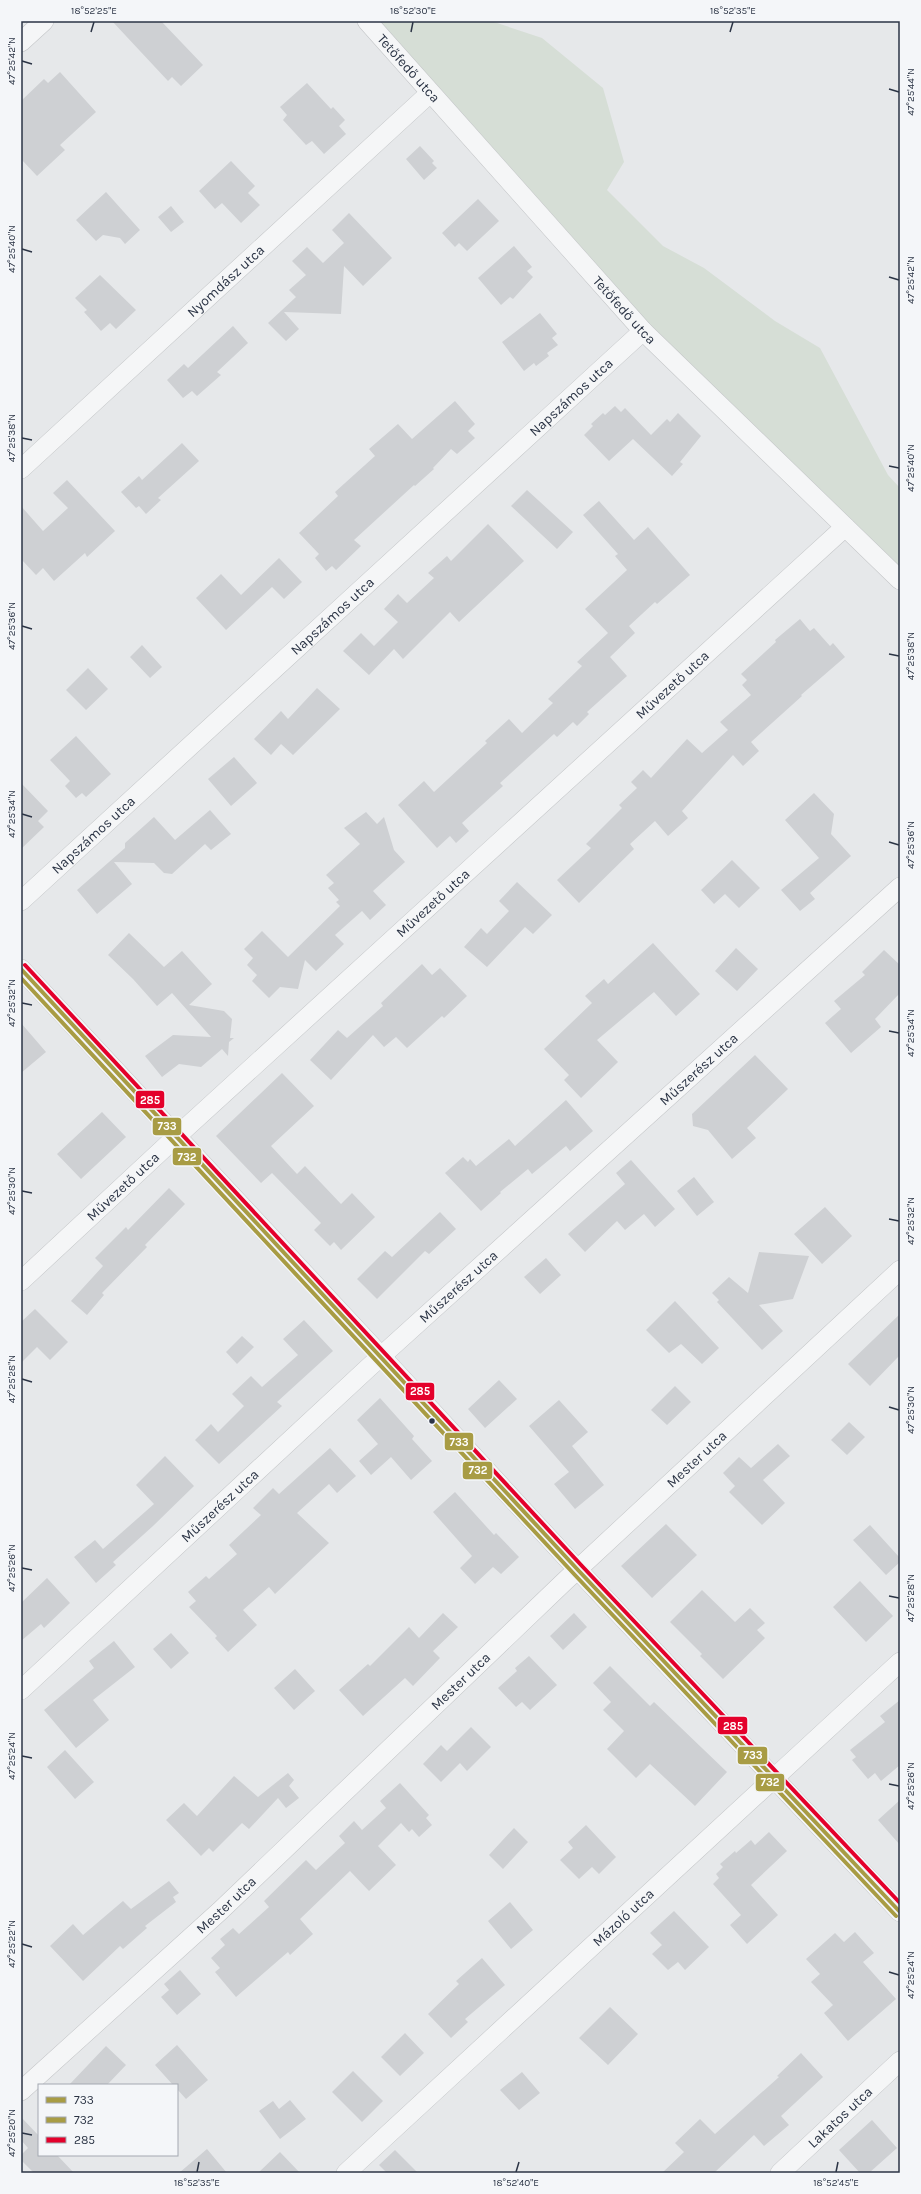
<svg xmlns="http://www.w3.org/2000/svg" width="921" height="2194" viewBox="0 0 921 2194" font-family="Karla,sans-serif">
<rect width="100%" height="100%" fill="#e6e8ea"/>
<path fill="#d6ded6" d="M367,21H491L542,38L603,88L624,162L607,190L663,246L704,268L775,321L820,348L888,475L900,488V580L643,331Z"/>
<path fill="#ced0d3" d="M112,21H161L203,65L181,86L172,77L168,81Z
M60,72L96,112L60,145L65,150L37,176L21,159V101L44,79L48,83Z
M307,83L331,109L333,107L345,120L339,126L346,134L324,154L312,141L306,145L283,120L287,115L280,107Z
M420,146L434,161L432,163L437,168L424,180L406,159Z
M231,161L255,186L248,193L260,205L241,223L222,203L215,209L199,191Z
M106,192L140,230L125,244L120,238L103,235L96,241L76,220Z
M478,199L499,221L467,251L459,243L455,247L442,233Z
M171,206L184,222L171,232L158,217Z
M349,213L392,258L363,286L344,266L341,314L284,312L299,329L286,341L268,323L296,297L289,290L306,275L292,261L307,247L323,263L344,243L332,230Z
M514,246L532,267L527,271L533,277L513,299L510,297L501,305L478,278Z
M100,275L136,310L116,329L110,323L101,331L84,312L87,310L75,298Z
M540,313L557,334L552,338L558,345L547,353L549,356L536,366L534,363L524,371L502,342Z
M233,326L248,343L217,372L221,375L197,396L192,391L183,398L167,380L184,364L188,368Z
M455,401L475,424L468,431L475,438L457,454L451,449L433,468L434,469L415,486L414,485L354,540L361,546L336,570L332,566L326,571L315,558L319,554L299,533L338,496L335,492L375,456L369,449L398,424L412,439Z
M615,406L621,412L625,408L651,435L667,419L670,422L678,413L701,436L680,462L683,464L672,476L633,439L609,461L584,435L593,426L591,424L603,413L605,415Z
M182,443L199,461L158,498L161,500L146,514L139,506L136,508L121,492L139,476L142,480Z
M67,480L115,531L87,557L85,553L54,581L43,568L36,575L21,559V506L43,531L68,508L53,493Z
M527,490L573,532L557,549L511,506Z
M599,501L634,540L648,527L690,575L657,604L655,602L629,626L635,633L610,657L627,676L587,712L589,714L577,726L573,722L557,737L554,734L500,783L503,786L462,823L469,831L456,843L450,836L437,848L398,805L424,781L434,792L487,743L485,741L509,719L522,733L553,703L548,699L582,666L577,662L608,633L585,609L627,570L615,556L618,554L583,515Z
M488,524L524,561L459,622L450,612L403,659L394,649L369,675L343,651L361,633L374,646L398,622L384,609L398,594L407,603L434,578L428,573L447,556L451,561Z
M279,558L302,582L284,599L272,587L226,630L196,598L221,574L241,595Z
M800,619L810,631L814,628L830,646L833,643L845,657L801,695L802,696L751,742L759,751L743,766L733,755L682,811L688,818L668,836L655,821L630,844L634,849L579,903L557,880L591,848L586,844L622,808L619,805L637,788L631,782L643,770L651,778L687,739L702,753L728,730L720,722L751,695L742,685L747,680L741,674L776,642L775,640Z
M142,645L162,667L150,678L130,657Z
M88,668L108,689L86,710L66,690Z
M317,688L340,709L293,755L281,744L271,755L254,739L281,711L288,719Z
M76,736L111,774L86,797L82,793L76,798L65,786L70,781L50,760Z
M234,757L257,783L231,806L208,779Z
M21,783L48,811L38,821L44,827L21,849Z
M814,793L834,814L831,834L851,856L810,893L815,899L800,911L781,890L819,858L785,820Z
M210,810L231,834L211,850L205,844L172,874L164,873L154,863L114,862L132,884L97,914L77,890L125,848V843L154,817L175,840Z
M366,812L377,824L384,817L394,850L405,862L373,891L386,905L370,920L362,911L335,935L344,944L316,971L305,960L298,989L280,987L269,998L252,981L257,975L247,965L253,958L244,949L262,931L288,957L340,906L336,902L339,900L328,888L334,883L326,875L360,844L344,828Z
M732,860L760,888L739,908L725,894L714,904L701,890Z
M517,882L552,915L533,934L525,927L487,967L464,947L481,928L487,934L509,911L499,901Z
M129,933L164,967L182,951L212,984L189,1005L224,1011L232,1019L230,1038H234L229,1042L228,1056L222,1049L201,1067L179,1064L162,1077L145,1056L173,1035L211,1037L172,993L157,1006L133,979L108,955Z
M653,943L700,994L676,1016L654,992L597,1040L618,1062L581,1098L564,1080L569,1075L544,1049L592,1003L585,996L604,979L608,984Z
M736,948L758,969L737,991L715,971Z
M884,950L900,965V993L875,1019L881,1027L851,1053L825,1023L841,1009L834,1001L865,975L862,972Z
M422,964L432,975L440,968L467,996L444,1018L442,1016L407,1048L396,1037L384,1047L373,1035L331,1080L310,1060L338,1030L347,1038L383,1006L381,1003Z
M21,1023L46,1052L21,1073Z
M755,1055L788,1089L747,1128L756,1138L732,1159L708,1130L693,1126L692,1114Z
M282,1073L314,1106L271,1146L297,1174L305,1166L341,1204L352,1193L375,1217L341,1250L334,1242L330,1246L314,1230L321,1223L272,1173L261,1183L216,1136Z
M566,1100L593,1131L570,1151L566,1146L532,1174L528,1169L500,1192L501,1193L481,1211L445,1173L463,1157L468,1162L470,1159L476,1166L509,1139L515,1146Z
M102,1112L126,1137L81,1179L57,1154Z
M631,1160L675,1209L655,1227L644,1214L625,1230L617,1221L585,1252L568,1234L625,1184L616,1173Z
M694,1177L714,1202L697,1216L677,1191Z
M169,1188L185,1204L145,1245L147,1247L102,1293L104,1295L87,1315L71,1301L103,1266L95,1258L126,1227L128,1230Z
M825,1207L852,1236L822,1264L794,1234Z
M440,1212L456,1229L429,1254L425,1251L377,1299L357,1279L385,1251L392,1257Z
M759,1252L809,1256L793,1299L759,1305L783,1331L762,1350L717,1302L719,1300L712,1293L729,1277L748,1293Z
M546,1258L561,1275L540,1294L524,1277Z
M675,1301L719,1348L702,1364L681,1344L669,1353L646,1330Z
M35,1309L68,1342L50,1360L37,1347L21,1363V1322Z
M900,1314V1355L870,1386L848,1364Z
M304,1320L333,1351L277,1402L282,1406L219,1464L195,1440L211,1424L218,1432L244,1406L232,1394L251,1376L262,1387L298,1355L283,1339Z
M242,1336L254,1347L237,1364L226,1352Z
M499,1380L517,1399L485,1428L468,1409Z
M675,1386L691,1402L667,1425L651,1410Z
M380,1398L414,1436L412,1439L432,1461L411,1480L391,1457L371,1475L359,1461L378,1444L357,1420Z
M559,1400L588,1432L572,1446L604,1485L575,1509L554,1484L569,1472L529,1426Z
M849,1422L865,1437L847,1455L831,1440Z
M778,1444L790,1456L763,1480L785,1503L762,1525L729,1492L735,1486L723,1473L739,1457L751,1468Z
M330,1448L356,1476L337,1493L329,1484L297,1513L329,1543L275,1594L269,1587L243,1610L257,1625L228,1652L215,1638L217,1636L189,1607L196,1601L188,1592L206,1576L209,1579L237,1554L229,1545L261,1515L253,1508L273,1488L279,1494Z
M165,1456L194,1486L153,1526L113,1562L116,1565L96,1583L74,1557L95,1540L103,1549L154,1504L136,1485Z
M455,1492L494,1535L496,1533L519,1557L501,1574L493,1567L475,1584L460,1568L472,1556L433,1512Z
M666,1524L697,1555L652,1598L621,1566Z
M870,1525L900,1558V1562L886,1575L853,1540Z
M47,1578L70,1603L44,1628L41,1624L21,1641V1603Z
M860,1581L893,1616L866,1642L833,1607Z
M702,1590L735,1622L750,1608L765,1623L757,1630L765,1638L723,1679L700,1656L702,1654L670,1622Z
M443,1613L458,1627L433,1651L440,1658L413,1686L405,1678L363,1716L339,1690L368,1664L370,1666L409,1627L419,1638Z
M574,1613L587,1627L563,1650L550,1636Z
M171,1633L189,1653L171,1669L153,1649Z
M114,1641L135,1667L93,1700L109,1720L76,1748L44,1710L94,1668L89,1661Z
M529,1656L557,1685L530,1710L522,1702L516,1707L498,1688L517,1671L515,1668Z
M610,1666L650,1706L654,1702L727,1772L695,1806L650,1764L636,1778L607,1749L624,1731L603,1710L611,1702L593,1683Z
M295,1669L315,1691L294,1710L274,1688Z
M900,1700V1765L881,1781L875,1773L868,1779L852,1760L856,1757L850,1750L885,1722L880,1716Z
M471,1727L491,1747L467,1771L460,1763L441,1782L423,1764L441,1745L447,1751Z
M65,1750L94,1782L75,1799L47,1767Z
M288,1773L294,1780L289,1786L299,1798L286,1808L278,1798L249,1829L242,1823L213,1852L209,1848L201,1856L166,1820L184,1803L197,1816L234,1776L258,1797Z
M400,1783L429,1815L426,1818L432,1825L419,1837L412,1829L409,1832L401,1823L378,1846L396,1865L369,1891L350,1871L300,1919L313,1934L290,1955L288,1952L236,1997L215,1972L220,1968L211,1958L225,1945L220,1939L233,1928L239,1934L269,1907L264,1901L306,1860L316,1870L345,1843L339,1836L354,1821L362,1830L386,1808L380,1801Z
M900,1800V1845L878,1820Z
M586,1825L616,1857L599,1874L592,1867L579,1879L560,1860L573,1848L568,1842Z
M514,1828L528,1842L503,1869L489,1855Z
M769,1832L787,1851L751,1885L778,1915L747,1944L730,1925L741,1915L713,1884L719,1878L716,1874L723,1867L720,1864L735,1851L736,1853L751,1840L755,1845Z
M169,1881L179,1893L173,1897L176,1902L145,1926L147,1928L123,1949L120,1946L83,1981L50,1946L73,1924L83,1935L123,1901L131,1909Z
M510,1902L533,1930L511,1949L488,1921Z
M674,1911L709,1947L685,1970L678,1962L668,1970L652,1954L662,1945L650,1933Z
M855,1932L874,1953L863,1962L896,1999L848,2041L824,2013L833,2005L811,1982L820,1974L806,1959L835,1933L844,1942Z
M482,1958L505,1985L465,2019L468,2022L451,2038L428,2014L459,1984L456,1981Z
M180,1970L201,1994L177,2015L161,1997L169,1990L164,1984Z
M610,2007L638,2034L608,2065L579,2038Z
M405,2033L424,2053L400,2076L381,2057Z
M177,2045L208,2080L186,2099L177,2089V2085H173L155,2065Z
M106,2046L126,2065L107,2085H69Z
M801,2053L823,2077L781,2116L789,2125L764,2146L754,2135L714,2173H662L684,2152L675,2143L700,2119L715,2134L779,2077L777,2076Z
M353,2071L383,2101L362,2122L332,2092Z
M522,2072L540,2093L519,2110L500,2090Z
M290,2100L306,2119L280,2139L259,2111L273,2101L279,2109Z
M21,2117L39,2136V2155H57L74,2173H34L21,2160V2155L28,2148L21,2140Z
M872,2120L897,2148L869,2173H860L839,2150Z
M207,2149L227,2173H179Z
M395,2150L418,2173H387L379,2165Z
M280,2152L300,2173H258Z"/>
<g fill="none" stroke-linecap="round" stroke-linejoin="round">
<g stroke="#c4c6c8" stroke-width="20">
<g id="minor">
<path id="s1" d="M367,21L643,331L900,580"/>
<path d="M21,42L44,21"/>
<path id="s2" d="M21,469L430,93"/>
<path id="s3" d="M21,901L643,331"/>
<path d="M21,969L381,1356L578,1570L900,1912"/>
<path id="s4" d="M21,1281L177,1136L845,527"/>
<path id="s5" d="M21,1690L367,1369L900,887"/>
<path id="s6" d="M21,2091L220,1911L565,1581L900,1270"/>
<path id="s7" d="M346,2173L900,1662"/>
<path id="s8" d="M780,2173L900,2061"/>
</g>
</g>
<use href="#minor" stroke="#f5f6f7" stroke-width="19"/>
<g stroke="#f4f6f9" stroke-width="7">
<path id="bus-1" d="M21,969L578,1570L900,1912"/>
</g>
<g stroke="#f4f6f9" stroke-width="7">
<path id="bus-2" d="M21,978L574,1574L896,1916"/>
</g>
<g stroke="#f4f6f9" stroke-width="7">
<path id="bus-3" d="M25,965L582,1566L900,1903"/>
</g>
<use href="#bus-1" stroke="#a89c44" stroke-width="4"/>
<use href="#bus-2" stroke="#a89c44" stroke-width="4"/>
<use href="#bus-3" stroke="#e4002b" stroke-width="4"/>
</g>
<path fill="none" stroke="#2b3445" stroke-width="1.5" d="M91,32L94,22M411,32L413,22M730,32L733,22M22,61L32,64M889,89L899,92M22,249L32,252M889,277L899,280M22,438L32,440M889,466L899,468M22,626L32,629M889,654L899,656M22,814L32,817M889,842L899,845M22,1003L32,1005M889,1031L899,1033M22,1191L32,1193M889,1219L899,1221M22,1379L32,1382M889,1407L899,1410M22,1568L32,1570M889,1596L899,1598M22,1756L32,1758M889,1784L899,1786M22,1944L32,1947M889,1972L899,1975M22,2133L32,2135M197,2172L199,2162M516,2172L519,2162M836,2172L838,2162"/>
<circle fill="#2b3445" stroke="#f4f6f9" stroke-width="1.5" cx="432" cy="1421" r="3.5"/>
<g text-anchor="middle" stroke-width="3" stroke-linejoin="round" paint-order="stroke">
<g font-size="14" fill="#2b3445" stroke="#f4f6f9">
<text dy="5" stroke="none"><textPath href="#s1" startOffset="63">Tetőfedő utca</textPath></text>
<text dy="5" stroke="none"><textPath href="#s2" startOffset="278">Nyomdász utca</textPath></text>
<text dy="5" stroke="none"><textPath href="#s1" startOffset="387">Tetőfedő utca</textPath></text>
<text dy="5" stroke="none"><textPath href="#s3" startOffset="746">Napszámos utca</textPath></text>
<text dy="5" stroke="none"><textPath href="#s3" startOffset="422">Napszámos utca</textPath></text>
<text dy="5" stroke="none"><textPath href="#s4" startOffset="883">Művezető utca</textPath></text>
<text dy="5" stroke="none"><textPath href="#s3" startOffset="98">Napszámos utca</textPath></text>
<text dy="5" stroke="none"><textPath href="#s4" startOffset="559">Művezető utca</textPath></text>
<text dy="5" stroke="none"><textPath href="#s5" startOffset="919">Műszerész utca</textPath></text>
<text dy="5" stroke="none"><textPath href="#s4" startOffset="139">Művezető utca</textPath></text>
<text dy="5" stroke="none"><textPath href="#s5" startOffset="595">Műszerész utca</textPath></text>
<text dy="5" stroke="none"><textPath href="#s6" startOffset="925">Mester utca</textPath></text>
<text dy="5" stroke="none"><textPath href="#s5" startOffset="271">Műszerész utca</textPath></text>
<text dy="5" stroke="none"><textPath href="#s6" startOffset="601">Mester utca</textPath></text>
<text dy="5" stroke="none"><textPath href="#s6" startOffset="277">Mester utca</textPath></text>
<text dy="5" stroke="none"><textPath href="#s7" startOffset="377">Mázoló utca</textPath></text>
<text dy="5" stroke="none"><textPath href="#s8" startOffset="82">Lakatos utca</textPath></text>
</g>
</g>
<g stroke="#f4f6f9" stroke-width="1.5">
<rect x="135" y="1090" width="30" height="19" rx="4" fill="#e4002b"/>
<rect x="152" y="1117" width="30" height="19" rx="4" fill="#a89c44"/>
<rect x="172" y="1147" width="30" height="19" rx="4" fill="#a89c44"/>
<rect x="405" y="1382" width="30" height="19" rx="4" fill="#e4002b"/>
<rect x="444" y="1432" width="30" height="19" rx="4" fill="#a89c44"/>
<rect x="462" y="1461" width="31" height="19" rx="4" fill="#a89c44"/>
<rect x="717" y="1716" width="31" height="19" rx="4" fill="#e4002b"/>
<rect x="737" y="1746" width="31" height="19" rx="4" fill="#a89c44"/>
<rect x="755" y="1773" width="30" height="19" rx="4" fill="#a89c44"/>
</g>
<g font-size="11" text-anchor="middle" font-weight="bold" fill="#fff">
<text x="150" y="1104">285</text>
<text x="167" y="1130">733</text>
<text x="187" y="1161">732</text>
<text x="420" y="1395">285</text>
<text x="459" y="1446">733</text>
<text x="478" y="1474">732</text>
<text x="733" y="1730">285</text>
<text x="753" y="1759">733</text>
<text x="770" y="1786">732</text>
</g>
<rect width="921" height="2194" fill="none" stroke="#f4f6f9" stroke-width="44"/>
<rect x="38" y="2084" width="140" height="72" fill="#f4f6f9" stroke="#a4a8b1"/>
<rect x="46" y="2097" width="20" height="6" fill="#a89c44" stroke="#a4a8b1"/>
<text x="74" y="2104" font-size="12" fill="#2b3445">733</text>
<rect x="46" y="2117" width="20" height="6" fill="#a89c44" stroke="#a4a8b1"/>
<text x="74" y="2124" font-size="12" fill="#2b3445">732</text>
<rect x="46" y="2137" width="20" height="6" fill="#e4002b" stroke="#a4a8b1"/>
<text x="74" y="2144" font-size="12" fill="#2b3445">285</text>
<rect x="22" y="22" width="877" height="2150" fill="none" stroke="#2b3445" stroke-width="1.5"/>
<g font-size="10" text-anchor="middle" fill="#2b3445">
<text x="94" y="14">18°52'25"E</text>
<text x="413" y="14">18°52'30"E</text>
<text x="733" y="14">18°52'35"E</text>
<text transform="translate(11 61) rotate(-90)" y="4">47°25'42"N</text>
<text transform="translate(910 92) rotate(-90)" y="4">47°25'44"N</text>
<text transform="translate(11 249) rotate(-90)" y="4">47°25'40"N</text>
<text transform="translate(910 280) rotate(-90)" y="4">47°25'42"N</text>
<text transform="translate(11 438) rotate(-90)" y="4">47°25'38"N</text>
<text transform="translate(910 468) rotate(-90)" y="4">47°25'40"N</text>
<text transform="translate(11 626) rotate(-90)" y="4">47°25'36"N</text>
<text transform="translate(910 656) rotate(-90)" y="4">47°25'38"N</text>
<text transform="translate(11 814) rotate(-90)" y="4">47°25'34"N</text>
<text transform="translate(910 845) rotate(-90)" y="4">47°25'36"N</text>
<text transform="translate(11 1003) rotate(-90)" y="4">47°25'32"N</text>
<text transform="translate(910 1033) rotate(-90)" y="4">47°25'34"N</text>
<text transform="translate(11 1191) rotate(-90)" y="4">47°25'30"N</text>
<text transform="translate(910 1221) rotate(-90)" y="4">47°25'32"N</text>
<text transform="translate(11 1379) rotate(-90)" y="4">47°25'28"N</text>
<text transform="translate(910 1410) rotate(-90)" y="4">47°25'30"N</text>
<text transform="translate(11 1568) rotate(-90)" y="4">47°25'26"N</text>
<text transform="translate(910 1598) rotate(-90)" y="4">47°25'28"N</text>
<text transform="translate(11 1756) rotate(-90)" y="4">47°25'24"N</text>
<text transform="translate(910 1786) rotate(-90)" y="4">47°25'26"N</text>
<text transform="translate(11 1944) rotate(-90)" y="4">47°25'22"N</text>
<text transform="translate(910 1975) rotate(-90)" y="4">47°25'24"N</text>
<text transform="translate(11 2133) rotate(-90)" y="4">47°25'20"N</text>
<text x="197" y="2186">18°52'35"E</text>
<text x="516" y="2186">18°52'40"E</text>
<text x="836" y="2186">18°52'45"E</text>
</g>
</svg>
